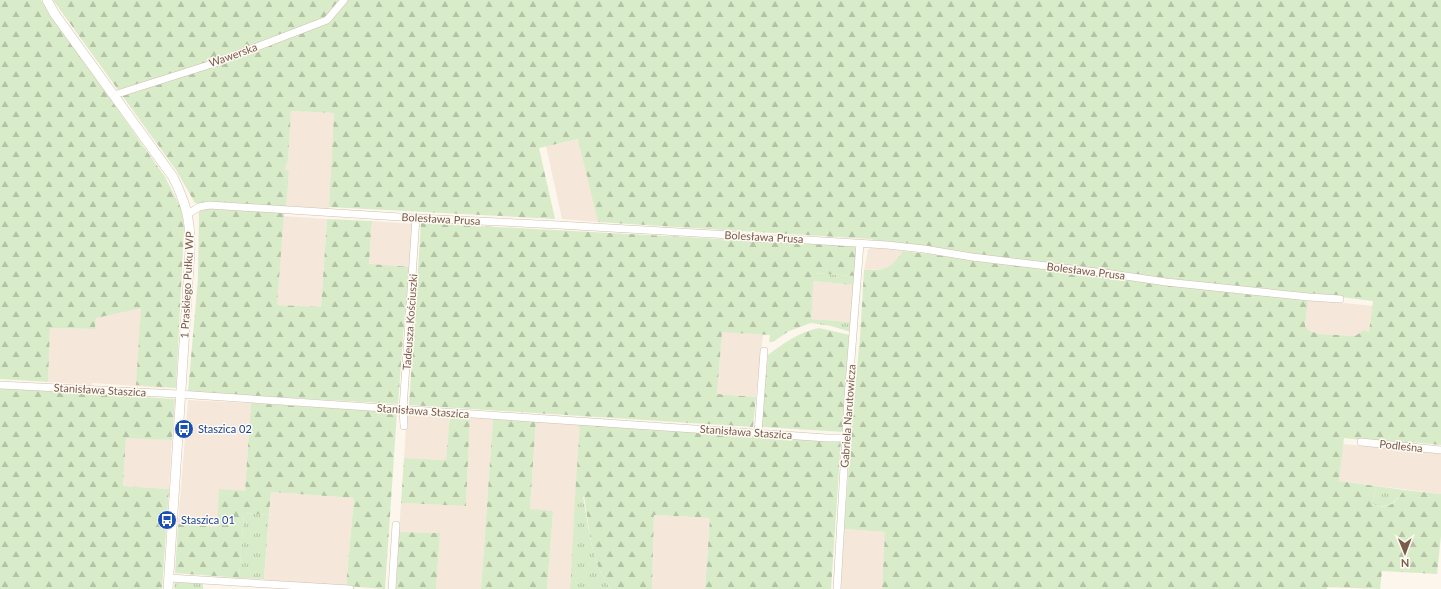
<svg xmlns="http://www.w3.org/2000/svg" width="1441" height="589" viewBox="0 0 1441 589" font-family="Lato,sans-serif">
<defs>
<pattern id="grass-tufts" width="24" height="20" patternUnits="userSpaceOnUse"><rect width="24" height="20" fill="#d8ecc9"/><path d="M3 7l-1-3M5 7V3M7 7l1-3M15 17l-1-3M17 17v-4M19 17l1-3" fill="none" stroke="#b4c2a5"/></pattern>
<pattern id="forest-firs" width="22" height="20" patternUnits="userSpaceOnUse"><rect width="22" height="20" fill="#d8ecc9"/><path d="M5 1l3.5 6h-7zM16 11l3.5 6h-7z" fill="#b4c2a5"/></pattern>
</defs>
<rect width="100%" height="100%" fill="#fdf6ec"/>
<path fill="#f5e8da" d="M291,111L334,113L329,209L286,206L289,171L285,169L288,160Z
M579,139L598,222L562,219L546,146Z
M100,207L173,212L170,383L164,388L92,383V385L48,382L50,328L95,329Z
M283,216L327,219L321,307L276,305Z
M372,221L414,224L412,267L369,265Z
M871,247L903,251L894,264L886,269L864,270L868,250Z
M813,281L854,285L851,322L811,319Z
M1308,299L1373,306L1369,332L1364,330L1355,336L1319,334L1310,331L1305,326Z
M722,331L763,335L756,397L717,394Z
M188,400L251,403L245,491L217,527L178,524Z
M407,412L450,415L446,460L404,458Z
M470,416L493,418L481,589H436L440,533L399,532L401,503L466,506Z
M536,422L580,425L570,589H547L553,511L530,510Z
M126,437L172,440L169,489L123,486Z
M1343,444L1441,453V494L1339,481Z
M271,492L354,498L346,586L264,581Z
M654,515L710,518L705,589H652Z
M844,529L886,532L882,589H841Z"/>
<path fill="url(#grass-tufts)" d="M814,273L854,276V285L813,281Z
M811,319L851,322V332L831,326L811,323Z
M1376,486L1404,490C1396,501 1388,511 1373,504Z
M575,497H583C590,531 590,560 611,589H570Z
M244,513L269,515L264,579L239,578Z
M175,582L203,583V589H174Z"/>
<path fill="url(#forest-firs)" d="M0,0H41L165,177L182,210L184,229L176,388L136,385L141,308L96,318L95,329L50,328L48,382L0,379Z
M53,0H1441V445L1410,442L1408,445L1344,438L1339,481L1376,486L1373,504C1388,512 1397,501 1404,490L1441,494V536L1437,574L1382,571L1380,589L1327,587V589H882L885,532L844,529L851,433L860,337L864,270C887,270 889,270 903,251L1308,299L1305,326L1310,331L1319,334L1355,336L1364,330L1369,332L1373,301L1309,293L1308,296L1168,280L901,245L869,239L598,222L578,139L539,148L555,219L329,207L334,113L291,111L288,160L285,169L289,171L286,208L195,203L176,170Z
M206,208L284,213L277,305L321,307L327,219L372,221L369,264L412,267L409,312H405L398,404L188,392L198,278L199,212Z
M421,223L856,246L854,276L814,273L811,323L789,331L773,342H769L770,335L722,332L717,394L756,397L753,427L409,405Z
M819,328L850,335L844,432L761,427L768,355C784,343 799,332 819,328Z
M0,388L175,399L172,440L126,438L123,486L169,489L162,589H0Z
M251,403L397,412L385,589L346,586L354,498L271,492L269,515L244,513L239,578L175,573L178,524L217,527L219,489L245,491Z
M450,415L470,416L466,506L401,503L404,458L446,460Z
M493,418L536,420L530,509L553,511L547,589H481Z
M580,423L841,440L831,589H705L710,518L654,515L652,589H611C590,560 590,531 584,497H575Z
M399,532L440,533L436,589H396Z"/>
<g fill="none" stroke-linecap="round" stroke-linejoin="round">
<g stroke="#d1beb0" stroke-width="8">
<path id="street" d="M114,95L215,63L327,20L344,0
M188,214L199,207L209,205L416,218L559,225L731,235L747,238L807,240L887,245L924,249L972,257L1105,273L1166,282L1309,297L1340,299
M0,385L178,394L827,438H846
M404,426L403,409L416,218
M758,433L764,351
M1361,442L1441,450
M169,578L350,589
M392,589L396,525
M837,589L848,398L860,243"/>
</g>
<g stroke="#d6c0b0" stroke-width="10">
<path id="secondary" d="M47,0L54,13L173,177C186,203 191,222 190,251L168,589"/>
</g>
<use href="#street" stroke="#fff" stroke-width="7"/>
<use href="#secondary" stroke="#fff" stroke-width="9"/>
</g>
<defs>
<g id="bus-disc" transform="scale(1)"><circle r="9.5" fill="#1a4fb4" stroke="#fffaf3"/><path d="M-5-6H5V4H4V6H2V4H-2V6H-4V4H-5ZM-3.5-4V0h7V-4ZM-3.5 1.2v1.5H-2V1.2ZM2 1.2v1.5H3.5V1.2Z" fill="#fff"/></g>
</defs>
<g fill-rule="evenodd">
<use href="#bus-disc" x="184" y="429"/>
<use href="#bus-disc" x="167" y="520"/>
</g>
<g text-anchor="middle" stroke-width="3" stroke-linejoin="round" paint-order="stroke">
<g font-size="11" fill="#7a5c4d" stroke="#fffaf3">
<text transform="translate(233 55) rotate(-20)" y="4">Wawerska</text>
<text transform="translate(441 219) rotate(3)" y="4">Bolesława Prusa</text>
<text transform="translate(764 237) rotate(3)" y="4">Bolesława Prusa</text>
<text transform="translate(1086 271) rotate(7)" y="4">Bolesława Prusa</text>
<text transform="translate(187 285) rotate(-87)" y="4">1 Praskiego Pułku WP</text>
<text transform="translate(410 322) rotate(-86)" y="4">Tadeusza Kościuszki</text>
<text transform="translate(100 390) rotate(3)" y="4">Stanisława Staszica</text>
<text transform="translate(423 411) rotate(4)" y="4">Stanisława Staszica</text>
<text transform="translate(848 416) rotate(-86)" y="4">Gabriela Narutowicza</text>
<text transform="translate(746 432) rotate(4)" y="4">Stanisława Staszica</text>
<text transform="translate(1401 446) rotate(6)" y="4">Podleśna</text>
</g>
<g font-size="11" fill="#164399" stroke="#fffaf3" text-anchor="start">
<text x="198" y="433">Staszica 02</text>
<text x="181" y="524">Staszica 01</text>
</g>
</g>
<g transform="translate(1405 553) rotate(179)" stroke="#fffaf3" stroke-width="3" paint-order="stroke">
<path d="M0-3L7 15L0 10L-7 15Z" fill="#7a5c4d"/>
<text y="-6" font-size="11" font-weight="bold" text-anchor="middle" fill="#7a5c4d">N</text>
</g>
</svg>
